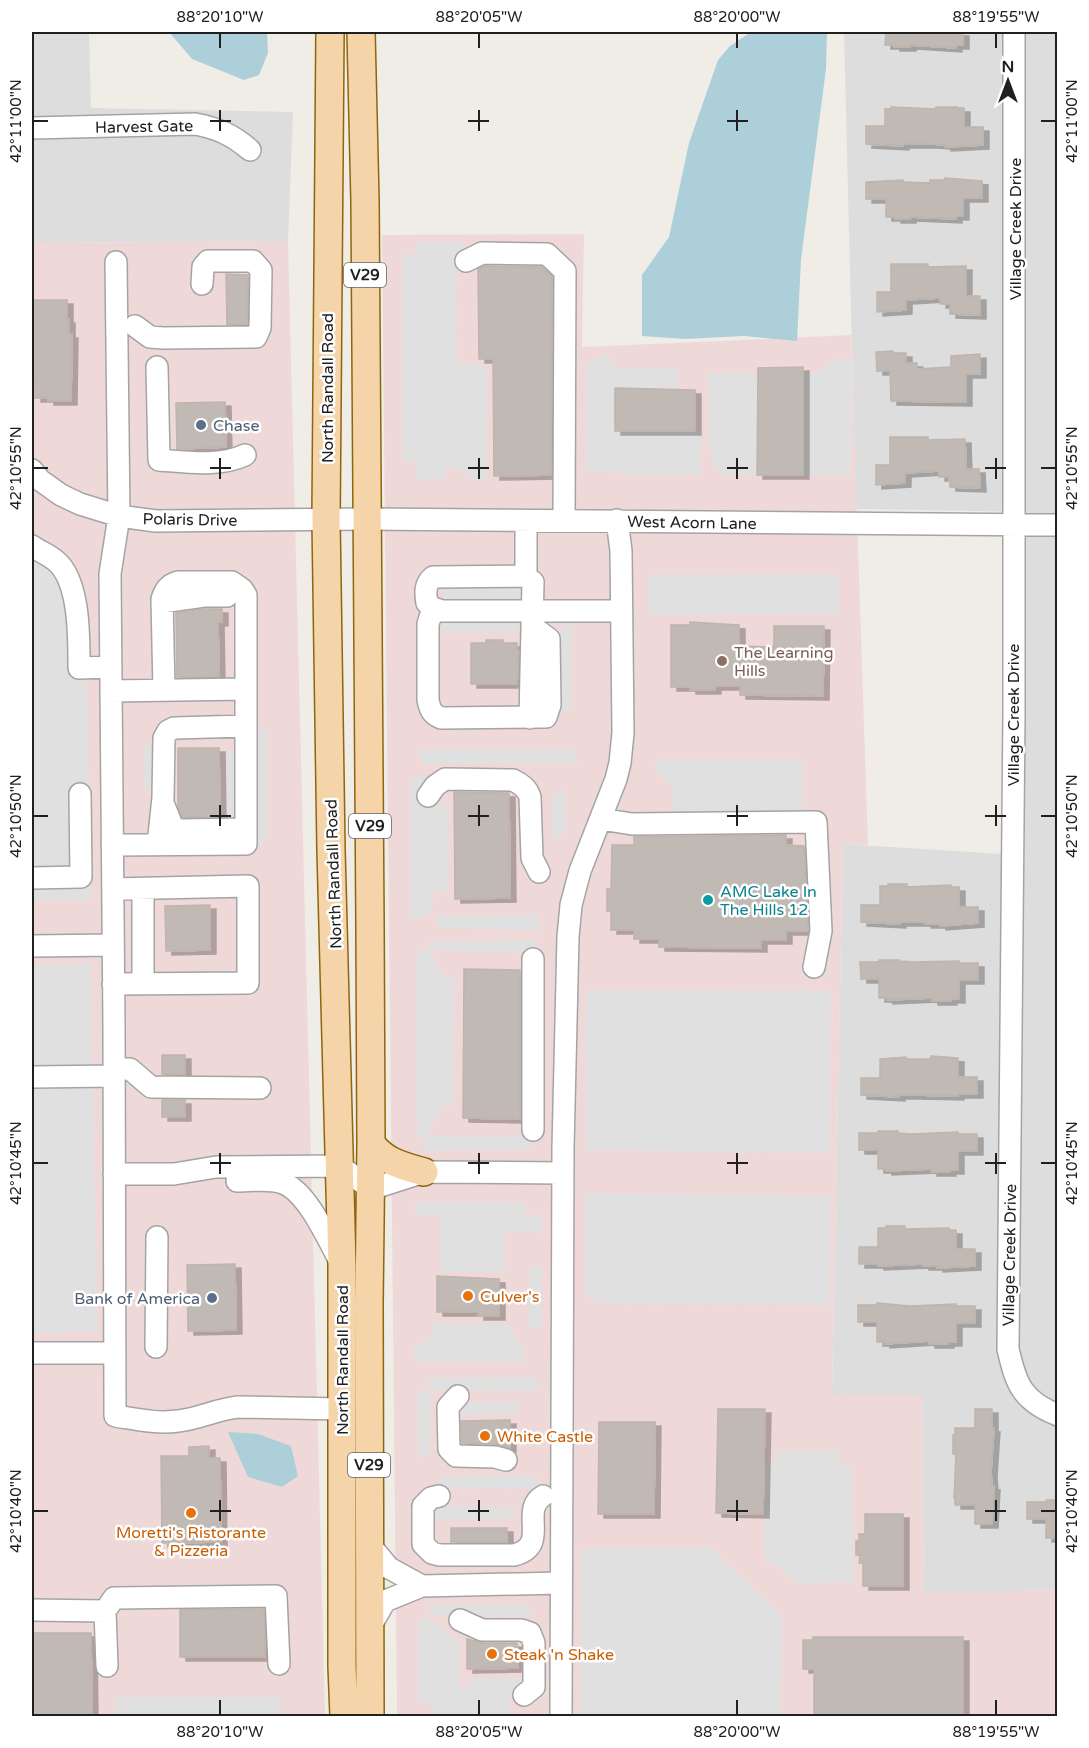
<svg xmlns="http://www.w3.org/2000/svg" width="1089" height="1748" viewBox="0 0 1089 1748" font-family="'Varela Round',sans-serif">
<defs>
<filter id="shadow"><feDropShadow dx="6" dy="4" stdDeviation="0" flood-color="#0004"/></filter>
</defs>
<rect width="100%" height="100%" fill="#f0ede7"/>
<path fill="#dedddd" d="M32,32H89L91,108L293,112L288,241L32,243Z
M844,32H1057V1590L924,1594L922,1395H832L843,844L1019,855L1026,512L856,509Z"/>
<path fill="#efd9d8" d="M584,234L582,347L851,335L868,845L843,844L832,1394L922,1395L924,1593L1057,1590V1716H397L382,235Z
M288,241L325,1716H32V243Z"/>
<path fill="#e0e0e0" d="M416,242H463V252L456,271L457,364L487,365L486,479L474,480L454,467L444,469L445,479L416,480V462L403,461V255L416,254Z
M605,352L617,369L678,368L679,388H615V431H701L700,475L627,474L586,470V365Z
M852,358L851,475H803V375L820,371L835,359Z
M709,373L758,374L757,475L722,476L714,465L709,447Z
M32,536L85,603L91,900H32Z
M839,574V614L648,615L649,575Z
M444,589H519L518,633H441L440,617L444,601Z
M572,621L570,709L555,717L557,631Z
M264,727L267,731V840L255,846V733Z
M157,742L158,787L144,791L145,743Z
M226,749L238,755L239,820L226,811Z
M573,749L579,763L423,764L418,750Z
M655,759H803L802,812L673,811L672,786L655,770Z
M421,774L437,802L449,810L448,893L436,889L430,914L413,920L410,915V781Z
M565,789L566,832L552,838L553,792Z
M537,915L542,930L440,928L435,916Z
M538,940V953L429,950L444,977L455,978L453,1105L442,1106L428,1136H531V1149L424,1151L423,1136H417V951L428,950L429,941Z
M90,964L98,1331L32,1333V965Z
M586,990L831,991L829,1153L586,1150Z
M585,1193L830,1196L829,1305L596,1304L594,1299L585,1297Z
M415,1202L526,1203V1215H542V1233L505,1230V1272H441L440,1216L415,1215Z
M529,1267H542L541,1328H528Z
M434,1323L508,1324L523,1351L524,1362H414V1349L433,1334Z
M534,1377L541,1390H432L427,1378Z
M417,1391H430V1453L418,1460Z
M461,1402H522L513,1414L459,1415L454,1411Z
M778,1451H839L840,1464L851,1463L854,1582L797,1584L776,1565L765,1562L764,1463H777Z
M537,1475L538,1488L439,1489V1476Z
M431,1507H515L514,1519L431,1520Z
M711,1548L782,1616L780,1716H582V1549Z
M432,1604H526L533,1617L432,1616L428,1606Z
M419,1618H430L452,1638H459L460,1690H463L470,1678H525L520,1690L508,1703L514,1716H432V1707L430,1703H418Z
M115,1697H280V1716H115Z"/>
<path fill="#accfd9" d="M169,32H267L268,53L259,75L244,80L192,59Z
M751,32H827L826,69L801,259L797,341L744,336L685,339L642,336V275L669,237L689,143L718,60L730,46Z
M228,1432L258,1434L291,1446L298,1476L282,1487L248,1477Z"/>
<path fill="#c0b9b4" stroke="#c0b4ab" stroke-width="1.5" filter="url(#shadow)" d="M886,32H963V45H956V48L910,45V47H894V45H885Z
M891,107L936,109V107H957V108H964V127H983V145L945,147V145L931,144H903V146L866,144V126H885V109H891Z
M945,178L982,181V198H963V216H956V219L910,217V219H895V217H886V199H866V182L903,180V182L930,183V180H945Z
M891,264H928V267L966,266V296H980V315L950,314V304H940V298L906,300V310L877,312V292H891Z
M485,266L542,267L552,276L551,475L494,476L493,359H479L478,269Z
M226,274L248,275L247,324L227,325Z
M32,300H67V319H69V334H72L71,401H48V398H35V380H32Z
M893,351V353H906V363H917V369L951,367V356L980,354V374H966V402L891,401L890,371H877L876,352Z
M803,367V475H757L758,368Z
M615,388L695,390V431H615Z
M225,402L226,447L177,449L176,403Z
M890,437H928V440L965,439L966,469H979L980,488L950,487L949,477H939V471L905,473V483L876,485V465H890Z
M205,609H222V622H218L219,677H177L176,613Z
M690,622L739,625V646L774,647V626H824L823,696L740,695V686H715V690H690V687H671V625H690Z
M486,640H503V643H517V650H519L517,684H471V643H486Z
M178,748H219L220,817H182L178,807Z
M454,792L509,793L510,898L455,899Z
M786,835V845L804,846L808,931H786V940H761V948L659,947V939H634V930H611V911H607V889H611L612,845H634V837Z
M888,884H907V887L951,885V887H959V907H978V923L940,926V924H925V922H900V924L861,922V905H880V886H888Z
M210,905V950L166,951L165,906Z
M879,960H899V961L913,962L959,961V963H978V980H959V999H951V1001H932V998L887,1000V998H879V979H861L860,962H879Z
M464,969L520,970V1119L463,1118Z
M162,1055H185V1075L162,1074Z
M931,1056L958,1058V1077H977V1094H958V1096L913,1095H899V1097L861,1095V1078H880V1059L906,1057V1059H931Z
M162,1100H185V1117H162Z
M878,1131H898V1133L912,1134L958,1132V1134H977V1151H958V1170H950V1172H931V1169L886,1171V1169H878V1150H859V1133H878Z
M886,1226H905V1229L949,1228V1230H956V1249H975V1266L937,1268V1266H923V1264L878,1266V1264H859V1247H878V1228H886Z
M235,1264L236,1330L188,1331L187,1265Z
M437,1276L499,1279V1316H478V1312H437Z
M877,1303L910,1306L956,1304V1306H975V1323H956V1342H948V1344H929V1341L884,1344V1342H877V1322H858V1305H877Z
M718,1409H765L763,1514L716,1513Z
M975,1409H992V1428H994L991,1472L992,1486H994L992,1524H975V1505H955V1498H954L956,1454H953V1435H955V1428H975Z
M510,1420V1448L496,1444L462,1443L461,1421Z
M599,1422H655L654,1514H598Z
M209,1446V1458H220L221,1542L162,1543L161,1456H189V1447Z
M1046,1500H1058V1538H1046V1519H1027V1502H1046Z
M865,1514H903V1586H863V1563H859L860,1555H856V1541H859V1534H865Z
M451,1528H507V1542H451Z
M264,1609L265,1657H180V1610Z
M32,1633H91L92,1716H32Z
M813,1637H963V1716H814V1669H803V1640H813Z
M467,1639L482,1643H517L518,1668L467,1669Z"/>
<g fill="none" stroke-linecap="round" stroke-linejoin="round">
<g stroke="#a4a4a4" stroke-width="24">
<path id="minor" d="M1014,32V714L1008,1349C1016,1384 1022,1401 1058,1415
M32,128L195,124C217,128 233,135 250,150
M466,261L482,253L547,254L565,271L564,520
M116,262L119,516L110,574L114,1024L115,1416C135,1419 157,1424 178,1421C199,1419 217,1409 238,1407L341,1409
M135,326L150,337L163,338L256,337L260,328L261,270L253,261H208L203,267L202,284
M157,367L159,460C186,462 220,467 245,455
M32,470L40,480L61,495L80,504L119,516L156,521L366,519L1058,525
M526,521V576L433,577C425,584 425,592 427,603L433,608L442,611H621
M32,546C39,551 49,555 56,561C80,581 79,638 79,668L111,667
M526,576L533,582L530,718
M162,602L204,596H227
M433,608L428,624V700C430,710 432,714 441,718L546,717L550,705L549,639L533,627
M111,691L246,689
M428,796L435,786L445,779L513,780C521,784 527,788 530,797L532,858L539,872
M163,803L173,828L181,830L246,829
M601,819L632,824L816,822L821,931L814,967
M158,844L163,798L164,738L168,731L174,728L246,726
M112,845L246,844V595L242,589L232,582H178C168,585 165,590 162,599L164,690
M32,878L81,877L80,794
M113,889L248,886V983L113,984
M143,889V983
M32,946L113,945
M533,959V1130
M114,1069H130L151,1087L260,1088
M32,1077L114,1076
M114,1174H174L216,1167L340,1166L371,1189L424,1172L563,1173
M237,1181C250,1181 270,1178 283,1183C308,1192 329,1242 342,1265
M156,1347L157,1237
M32,1353H115
M458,1396L448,1407L449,1449L456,1456L495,1457L506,1460
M439,1496L431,1498L423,1506V1544L432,1553L440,1555H514C551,1546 519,1510 543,1496
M369,1544L389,1568L422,1586
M32,1610L105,1611L107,1666
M105,1611L114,1598L276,1596L279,1664
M460,1620L482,1630H521L530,1633L534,1643V1687L524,1695
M370,1627L385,1601L422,1586L560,1583
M561,1716L563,1148L568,937L571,905L580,871L616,779L620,763L623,733L621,551L617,520"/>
</g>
<g stroke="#8f650d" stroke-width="30">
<path id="major" d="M330,32L326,519L331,850L342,1265V1666L344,1716
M361,32L365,201L370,925L371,1143L369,1303L370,1716
M371,1143C384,1162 403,1166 424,1172"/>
</g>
<use href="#minor" stroke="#fff" stroke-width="21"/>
<use href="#major" stroke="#f4d4a8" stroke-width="27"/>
</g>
<path fill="none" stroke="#202020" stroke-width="2" d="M220,33V48M479,33V48M737,33V48M996,33V48M220,110V131M479,110V131M737,110V131M33,121H48M210,121H231M468,121H489M727,121H748M1041,121H1056M220,458V479M479,458V479M737,458V479M996,458V479M33,468H48M210,468H231M468,468H489M727,468H748M985,468H1006M1041,468H1056M220,805V826M479,805V826M737,805V826M996,805V826M33,816H48M210,816H231M468,816H489M727,816H748M985,816H1006M1041,816H1056M220,1153V1174M479,1153V1174M737,1153V1174M996,1153V1174M33,1163H48M210,1163H231M468,1163H489M727,1163H748M985,1163H1006M1041,1163H1056M220,1500V1521M479,1500V1521M737,1500V1521M996,1500V1521M33,1511H48M210,1511H231M468,1511H489M727,1511H748M985,1511H1006M1041,1511H1056M220,1700V1715M479,1700V1715M737,1700V1715M996,1700V1715"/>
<g fill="#5c6f8a" stroke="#fff" stroke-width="2">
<circle cx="201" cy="425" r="6"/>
<circle cx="212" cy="1298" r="6"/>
</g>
<circle fill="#8d6e63" stroke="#fff" stroke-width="2" cx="722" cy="661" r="6"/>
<circle fill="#0f9aa8" stroke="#fff" stroke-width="2" cx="708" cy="900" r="6"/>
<g fill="#e8710a" stroke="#fff" stroke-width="2">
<circle cx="468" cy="1296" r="6"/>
<circle cx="485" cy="1436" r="6"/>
<circle cx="191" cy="1513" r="6"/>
<circle cx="492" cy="1654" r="6"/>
</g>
<g text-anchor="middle" stroke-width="5" stroke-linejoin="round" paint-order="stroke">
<g fill="#fff" stroke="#636363" stroke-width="1.5">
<rect x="344" y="263" width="42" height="24" rx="4.5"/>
<rect x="349" y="814" width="42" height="24" rx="4.5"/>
<rect x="348" y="1453" width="42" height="24" rx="4.5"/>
</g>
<g font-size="15" font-weight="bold" fill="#202020">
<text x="365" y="280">V29</text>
<text x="370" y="831">V29</text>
<text x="369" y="1470">V29</text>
</g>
<g font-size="16" fill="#202020" stroke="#fff">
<text transform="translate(144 126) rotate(-1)" y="6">Harvest Gate</text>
<text transform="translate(1015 229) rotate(-90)" y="6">Village Creek Drive</text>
<text transform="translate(327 388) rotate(-90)" y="6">North Randall Road</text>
<text transform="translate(190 519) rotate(1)" y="6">Polaris Drive</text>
<text transform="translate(692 522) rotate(1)" y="6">West Acorn Lane</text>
<text transform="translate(1013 715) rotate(-90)" y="6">Village Creek Drive</text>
<text transform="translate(333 874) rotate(-92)" y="6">North Randall Road</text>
<text transform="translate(1009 1255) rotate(-89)" y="6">Village Creek Drive</text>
<text transform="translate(342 1360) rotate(-90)" y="6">North Randall Road</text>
</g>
<g font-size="16" fill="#4e5e75" stroke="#fff" text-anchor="start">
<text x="213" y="431">Chase</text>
<text x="200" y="1304" text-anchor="end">Bank of America</text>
</g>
<g font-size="16" fill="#785e54" stroke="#fff" text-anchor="start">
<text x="734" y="658">The Learning<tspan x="734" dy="18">Hills</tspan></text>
</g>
<g font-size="16" fill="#0d838f" stroke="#fff" text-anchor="start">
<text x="720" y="897">AMC Lake In<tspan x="720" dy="18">The Hills 12</tspan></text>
</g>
<g font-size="16" fill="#c56008" stroke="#fff" text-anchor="start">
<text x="480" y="1302">Culver's</text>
<text x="497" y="1442">White Castle</text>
<text x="191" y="1538" text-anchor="middle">Moretti's Ristorante<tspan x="191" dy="18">&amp; Pizzeria</tspan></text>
<text x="504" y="1660">Steak 'n Shake</text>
</g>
</g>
<rect width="1089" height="1748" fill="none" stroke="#ffffff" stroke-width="66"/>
<g transform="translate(1008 81)" stroke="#ffffff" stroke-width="4.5" paint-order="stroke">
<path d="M0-4.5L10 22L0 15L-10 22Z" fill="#202020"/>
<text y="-9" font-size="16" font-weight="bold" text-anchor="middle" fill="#202020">N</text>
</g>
<rect x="33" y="33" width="1023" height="1682" fill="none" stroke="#202020" stroke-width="2"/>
<g font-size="15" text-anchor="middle" fill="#202020">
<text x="220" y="22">88°20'10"W</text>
<text x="479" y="22">88°20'05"W</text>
<text x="737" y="22">88°20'00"W</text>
<text x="996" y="22">88°19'55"W</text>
<text transform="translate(16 121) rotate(-90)" y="5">42°11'00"N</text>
<text transform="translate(1072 121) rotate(-90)" y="5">42°11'00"N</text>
<text transform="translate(16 468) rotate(-90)" y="5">42°10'55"N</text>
<text transform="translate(1072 468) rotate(-90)" y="5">42°10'55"N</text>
<text transform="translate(16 816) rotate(-90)" y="5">42°10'50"N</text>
<text transform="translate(1072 816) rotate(-90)" y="5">42°10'50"N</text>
<text transform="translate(16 1163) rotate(-90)" y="5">42°10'45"N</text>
<text transform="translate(1072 1163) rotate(-90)" y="5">42°10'45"N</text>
<text transform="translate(16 1511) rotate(-90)" y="5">42°10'40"N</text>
<text transform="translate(1072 1511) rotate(-90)" y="5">42°10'40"N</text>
<text x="220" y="1737">88°20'10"W</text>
<text x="479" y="1737">88°20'05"W</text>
<text x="737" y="1737">88°20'00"W</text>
<text x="996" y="1737">88°19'55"W</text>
</g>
</svg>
